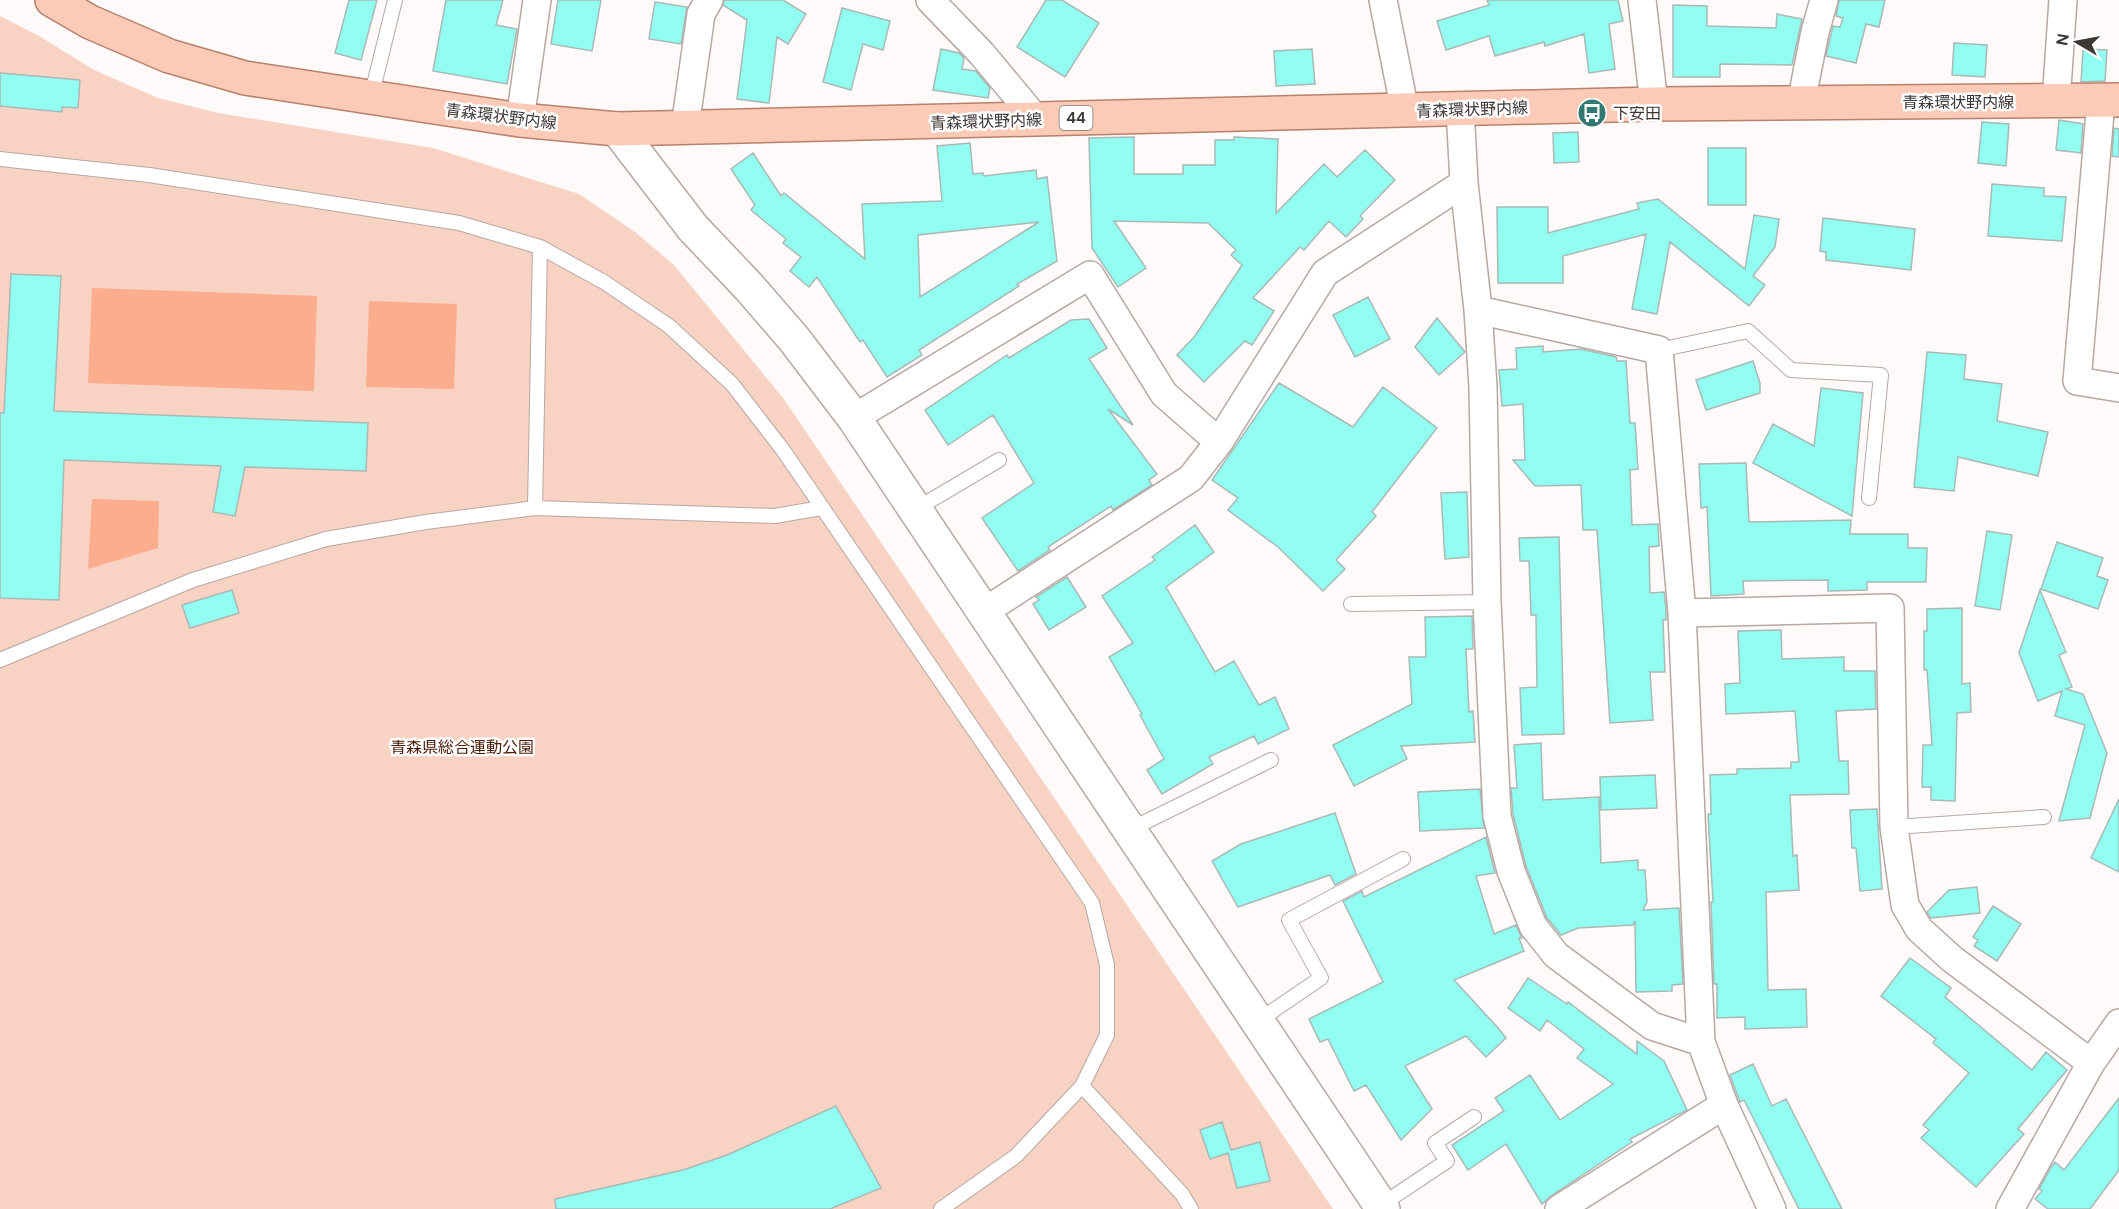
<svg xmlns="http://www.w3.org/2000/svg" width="2119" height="1209" viewBox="0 0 2119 1209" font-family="'DM Sans','Noto Sans JP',sans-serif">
<rect width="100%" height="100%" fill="#fefaf9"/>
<path fill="#f8d2c3" d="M0,16L39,36L94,70L158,98L218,113L433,148L579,194L635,232L673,264L783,398L1333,1209H0Z"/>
<path fill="#fcad8d" d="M92,288L317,296L314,391L88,383Z
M369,301L457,304L454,389L366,387Z
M92,499L159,501L158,548L88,569Z"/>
<path fill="#91fef1" stroke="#a8b9b6" stroke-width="1.5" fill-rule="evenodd" d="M349,0H377L361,60L335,53Z
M446,0H503L496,25L517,29L507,84L433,71Z
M558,0H601L592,51L551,44Z
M725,0H783L806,14L788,44L777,37L769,103L737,99L747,20L723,5Z
M1046,0H1062L1099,23L1065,77L1017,47Z
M1487,0H1618L1623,21L1609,24L1615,69L1589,73L1584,34L1545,46L1544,42L1495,56L1489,36L1446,50L1437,21L1489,5Z
M1839,0H1885L1879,27L1866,24L1856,63L1826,56L1833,26L1840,27L1843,18L1836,16Z
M655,2L687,7L681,44L649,39Z
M1673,5L1707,6V26L1776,28L1777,14L1802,19L1792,65L1720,64V77H1673Z
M842,8L890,21L883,50L863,44L851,90L823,82Z
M1954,43L1987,45L1985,77L1952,75Z
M941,49L959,53L964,58L962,69L976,71L990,88L988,98L933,90Z
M1312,49L1315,84L1276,86L1274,51Z
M2083,49L2107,50L2105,81L2081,82Z
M0,73L80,80L78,108L62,107V112L0,106Z
M2059,120L2083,124L2081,153L2056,150Z
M1982,122L2009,124L2006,166L1978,163Z
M2114,128L2119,129V157L2112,156Z
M1578,132L1579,162L1554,163L1553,133Z
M1134,137V174H1183V165H1215V140H1234V137L1278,139L1276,213L1324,164L1337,177L1365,150L1395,180L1360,216L1363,219L1346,237L1329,221L1304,250L1300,247L1253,298L1274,311L1252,345L1245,341L1204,382L1177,355L1195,336L1242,265L1231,255L1236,250L1208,223L1114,221L1146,268L1118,287L1092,248L1089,138Z
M970,143L973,174L983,173L984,176L1036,170L1037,179L1047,177L1057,261L1017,284L1019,286L919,350L922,355L887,377L863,340L860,342L817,277L809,287L790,271L801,257L783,243L786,239L751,210L755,205L731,169L753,153L781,196L784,193L865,259L862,204L942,201L937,146ZM1039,222L920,297L918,235Z
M1708,148H1746V205H1708Z
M1992,184L2044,188V196L2066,197L2062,241L1988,236Z
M1658,199L1745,269L1754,215L1779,219L1775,247L1753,276L1765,285L1749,306L1670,242L1657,314L1632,309L1646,234L1563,256V283H1498L1497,207H1548V233L1639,209L1637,203Z
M1823,218L1915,229L1911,270L1826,260V252L1820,251Z
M11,274L61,276L54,411L368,423L366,471L245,467L235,516L213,512L221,466L64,460L59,600L0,598V413H4Z
M1368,297L1390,339L1355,357L1333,315Z
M1437,318L1465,352L1439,375L1415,347Z
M1089,319L1107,348L1089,359L1133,425L1108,409L1157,474L1149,480L1152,485L1113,510L1111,506L1048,547L1050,550L1018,571L982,518L1034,483L993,415L948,445L925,410L1007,355L1009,358L1071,320Z
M1543,346V352L1581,349L1616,357L1617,361H1626L1630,423H1635L1638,469L1630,470L1632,525L1658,524L1659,546L1649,547L1650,593L1664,592L1666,609V620H1663L1665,672H1650L1653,720L1610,723L1597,530H1583L1581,485L1535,486L1513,460H1525L1523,404L1502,406L1499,370L1517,369L1516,348Z
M1927,352L1966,355L1964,379L2002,384L1997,421L2048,432L2038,476L1958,457L1954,491L1914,487Z
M1753,361L1760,383V393L1706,410L1696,380Z
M1279,383L1353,427L1383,387L1437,428L1372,512L1376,516L1336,560L1345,569L1323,591L1278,547L1228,510L1238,498L1212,480Z
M1821,388L1863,393L1852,516L1753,463L1773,424L1814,446Z
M1746,463L1749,522L1851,520L1850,534H1908V548H1927L1926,582H1867V590L1828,591V580L1743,581L1744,594L1711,596L1707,507L1701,508L1699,464Z
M1467,492L1469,557L1445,559L1441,493Z
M1195,525L1214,552L1166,587L1215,672L1234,661L1259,705L1275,697L1289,729L1258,744L1254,736L1209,757L1213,764L1162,794L1147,770L1164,759L1140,715L1142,714L1109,657L1133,643L1102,596L1155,560L1152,557Z
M1987,531L2012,535L2000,610L1975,606Z
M1559,537L1564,734L1522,735L1520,688L1537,687L1536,615H1531L1529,561H1520L1519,538Z
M2057,542L2103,558L2097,576L2108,580L2098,609L2041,589Z
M1067,577L1086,607L1049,630L1033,604L1039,600L1036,597Z
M232,590L239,613L190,628L182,605Z
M2040,590L2066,652L2059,655L2072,687L2066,689L2083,694L2107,753L2090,818L2059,821L2085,725L2055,716L2062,691L2038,701L2019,653Z
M1962,608V684L1970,683L1971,712L1957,713L1955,801L1931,800V787H1922L1923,745H1932L1927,670H1924V631H1927V609Z
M1472,616L1473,649H1466L1469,712L1473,711L1475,742L1401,746L1407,759L1354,786L1333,745L1412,704L1409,657H1426L1425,617Z
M1781,630L1782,659L1844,657V671H1875L1876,709L1836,711L1839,761H1848L1849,794L1790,795L1793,856L1797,855L1799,890L1766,892L1768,990L1806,989L1807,1027L1745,1029V1017L1717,1018V984H1714L1711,902H1713L1708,814H1711L1710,775L1737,774V769L1791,768V762H1799L1795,711L1726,714L1725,684L1740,683L1738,631Z
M1541,743L1543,800L1599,797L1601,863L1638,860V870H1645L1647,902L1643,910L1679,908L1683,984L1672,985V991L1636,992L1635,921L1633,925L1578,928L1561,935L1547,918L1526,866L1513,814L1511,788H1517L1514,745Z
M1655,775L1657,808L1601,810L1600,777Z
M1480,789L1484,828L1420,831L1418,792Z
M2119,799V872L2091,858Z
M1877,809L1882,889L1860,891L1856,848H1852L1850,810Z
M1335,813L1356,874L1335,885L1330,875L1238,907L1212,861L1241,844Z
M1486,837L1495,873L1476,876L1494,934L1516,925L1522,938H1519L1524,951L1454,980L1499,1029L1506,1038L1486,1057L1466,1036L1405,1066L1432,1109L1401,1140L1366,1085L1354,1091L1328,1039L1320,1042L1309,1019L1383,982L1343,901L1362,891L1364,897Z
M1977,887L1980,913L1931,918L1927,912L1949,890Z
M1993,906L2021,924L1997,961L1974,946L1978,940L1973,937Z
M1910,958L1951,988L1945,997L2032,1070L2046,1052L2067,1070L2018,1129L2024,1134L1976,1187L1921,1138L1929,1130L1923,1125L1969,1073L1933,1043L1936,1039L1881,996Z
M1528,978L1567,1004L1568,1002L1637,1054V1041L1664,1061L1687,1110L1630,1139L1632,1142L1551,1196L1542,1204L1506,1144L1468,1170L1452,1145L1504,1111L1495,1098L1530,1075L1560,1120L1613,1084L1577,1058L1584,1049L1547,1020L1540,1031L1508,1008Z
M1753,1064L1772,1106L1786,1099L1842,1209H1799L1744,1100L1740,1102L1730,1075Z
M2119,1098V1170L2090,1209H2048L2035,1199L2042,1191L2039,1189L2052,1166L2055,1162L2064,1170Z
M836,1106L881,1188L830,1209H556L555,1199L683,1170L727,1155Z
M1222,1122L1231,1150L1260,1142L1270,1181L1237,1188L1228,1153L1210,1159L1200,1130Z"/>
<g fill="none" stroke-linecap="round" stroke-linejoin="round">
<g stroke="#b7a8a2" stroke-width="16">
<path id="lane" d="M371,97L395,0
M0,159L149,175L459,223L540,247L604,282L669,326L732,384L783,450L1092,903L1107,965V1035L1082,1086L1016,1156L941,1209
M1659,350L1748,331L1791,370L1881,375L1869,498
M535,508L540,247
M916,509L999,460
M1351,604L1487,602
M0,660L193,580L326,539L426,522L535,508L775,516L821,508
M1894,827L2044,817
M1129,830L1271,760
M1258,1021L1321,978L1289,920L1403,859
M1082,1086L1182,1194L1191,1209
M1381,1205L1447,1161L1435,1143L1474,1117"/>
</g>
<g stroke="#b7a8a2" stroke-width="30">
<path id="street" d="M930,0L982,54L1036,119
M1383,0L1405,111
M1642,0L1654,104
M2101,101L2077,381L2119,388
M2056,102L2063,0
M1801,103L1815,32L1824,0
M1460,108L1464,183L1478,310L1483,387L1487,602L1497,816L1511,871L1533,926L1556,955L1652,1026L1701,1042
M520,120L537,0
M685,127L701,14L709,0
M1478,310L1659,350L1682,613L1701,1042L1724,1105L1772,1209
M854,418L1090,275L1164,394L1219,442
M985,611L1191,478L1219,442L1325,273L1464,183
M1682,613L1890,608L1894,827L1905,905L1919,929L1952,959L2091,1063L2119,1023
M1559,1209L1724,1105
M2010,1209L2091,1063"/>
</g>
<g stroke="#b7a8a2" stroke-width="36">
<path id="secondary" d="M617,129L693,228L749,287L794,339L854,418L1383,1209"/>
</g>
<g stroke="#b8816c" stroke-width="36">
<path id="primary" d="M52,0L90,22L169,56L245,78L520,120L617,129L1654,104L2119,100"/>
</g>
<use href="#lane" stroke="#fff" stroke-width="14"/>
<use href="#street" stroke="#fff" stroke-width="27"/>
<use href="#secondary" stroke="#fff" stroke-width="33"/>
<use href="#primary" stroke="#fbcbb8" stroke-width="33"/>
</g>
<defs>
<g id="bus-disc" transform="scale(1.5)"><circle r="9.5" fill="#317871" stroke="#fff"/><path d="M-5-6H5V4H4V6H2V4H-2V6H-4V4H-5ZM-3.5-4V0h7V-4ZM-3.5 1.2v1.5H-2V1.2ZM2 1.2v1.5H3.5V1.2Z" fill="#fff"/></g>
</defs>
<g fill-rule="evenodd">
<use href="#bus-disc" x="1592" y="113"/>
</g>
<g text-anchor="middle" stroke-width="5" stroke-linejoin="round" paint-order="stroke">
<rect fill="#fff" stroke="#787472" stroke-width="1.5" x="1059.5" y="106" width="33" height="24" rx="4.5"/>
<g font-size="15" font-weight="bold" fill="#3e3835">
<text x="1076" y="123">44</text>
</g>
<g font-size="16" fill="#3e3835" stroke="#fff">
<text x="1958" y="108">青森環状野内線</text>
<text transform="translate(1472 109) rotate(-2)" y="6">青森環状野内線</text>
<text transform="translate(501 116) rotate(7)" y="6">青森環状野内線</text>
<text transform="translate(986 121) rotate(-2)" y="6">青森環状野内線</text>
</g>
<g font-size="16" fill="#3e3835" stroke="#fff" text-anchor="start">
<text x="1613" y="119">下安田</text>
</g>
<g font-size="16" fill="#4a1a04" stroke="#fff">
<text x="462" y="753">青森県総合運動公園</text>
</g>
</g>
<g transform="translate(2077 42) rotate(280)" stroke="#ffffff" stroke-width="4.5" paint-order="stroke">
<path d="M0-4.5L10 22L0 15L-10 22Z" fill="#3e3835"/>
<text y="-9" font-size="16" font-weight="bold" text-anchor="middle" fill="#3e3835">N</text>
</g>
</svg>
